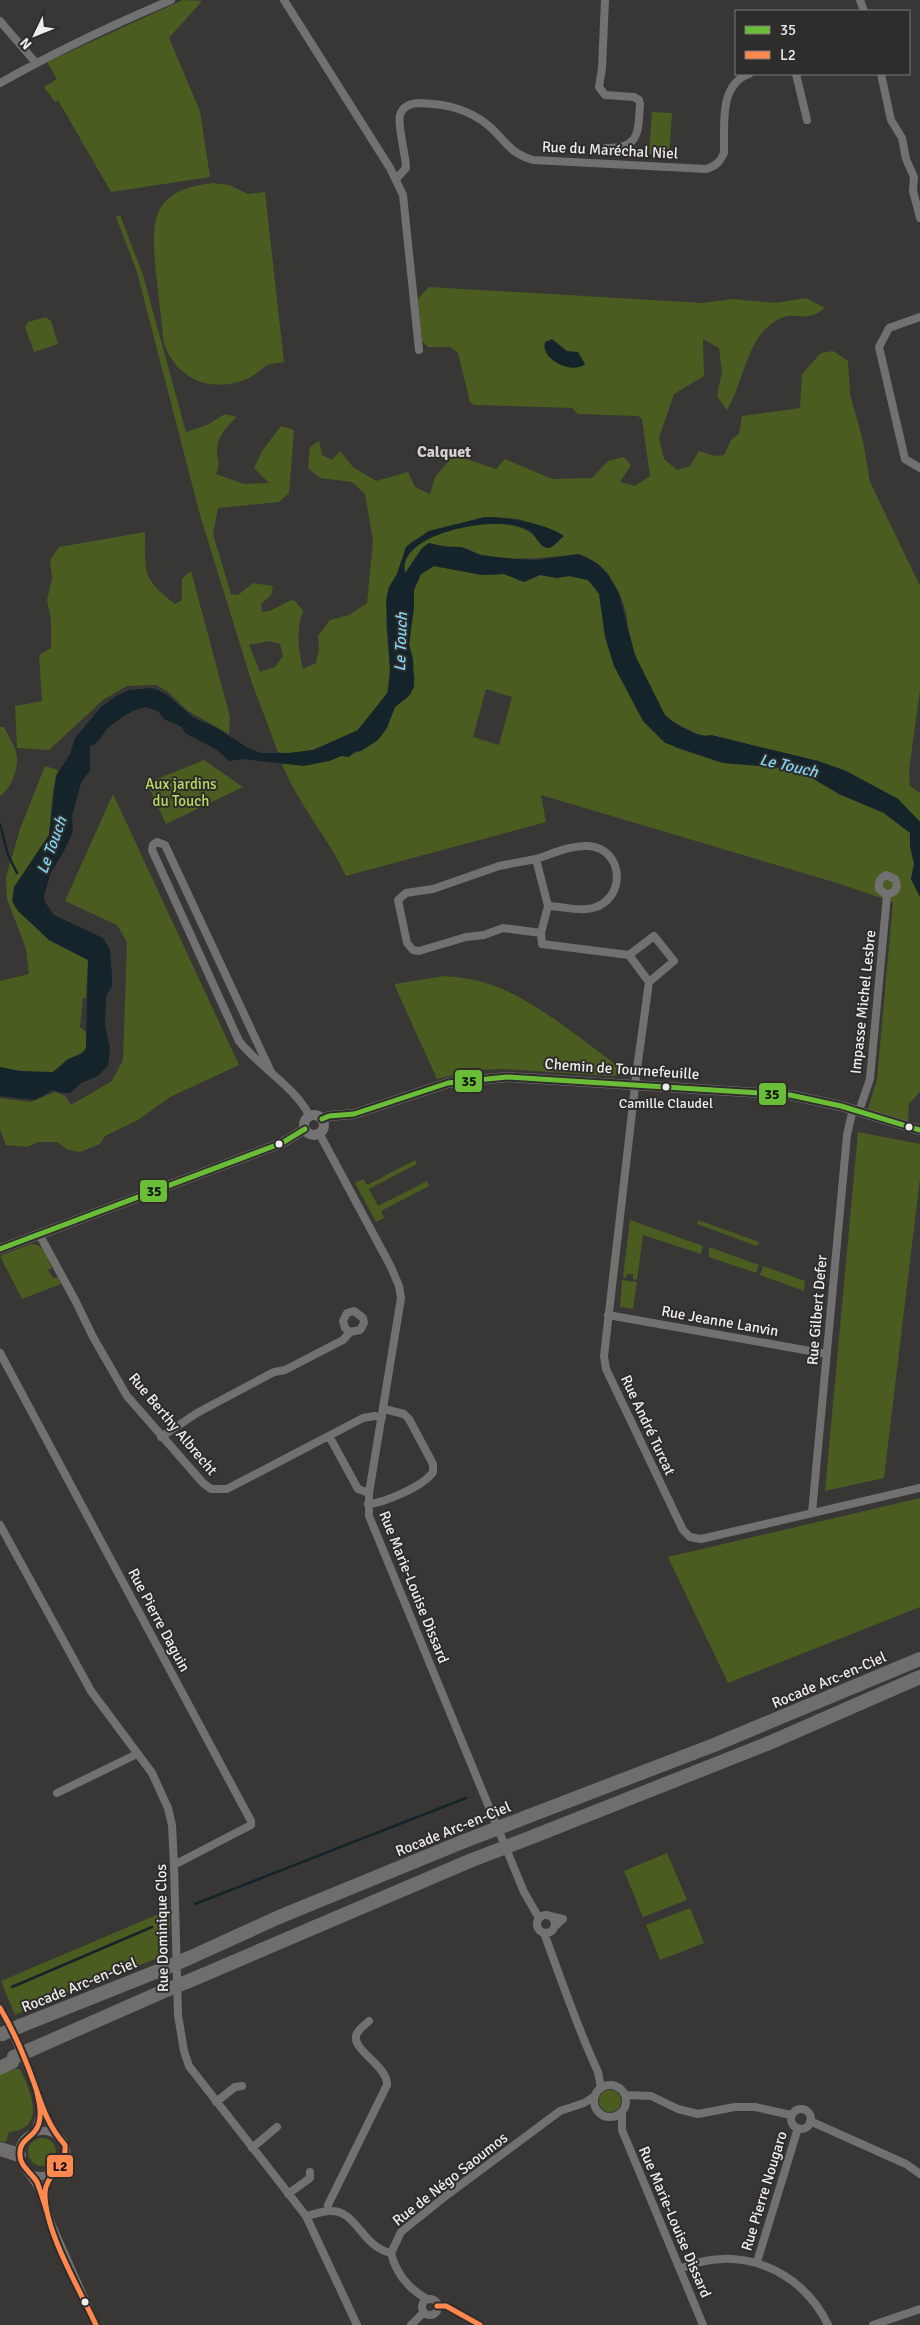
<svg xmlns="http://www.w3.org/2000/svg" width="920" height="2325" viewBox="0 0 920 2325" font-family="Signika,sans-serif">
<rect width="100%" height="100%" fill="#383736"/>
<path fill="#4a5c20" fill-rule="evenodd" d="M183,0L202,1L169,38L200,111L210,177L111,192L58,100L55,102L44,87L57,79L47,62Z
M652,112L672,113L669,156L649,154Z
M213,183L229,185L248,194L265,192L284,362C279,363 270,363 266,366C259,370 255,376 247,379C211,394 176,379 164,343C161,320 159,297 156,273C151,221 150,190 213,183Z
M120,215L143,275L186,432L207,425L225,414L237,417C227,426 217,436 217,451C217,461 221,462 216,474L244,484L269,483L254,468L262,451L281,426L294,430L289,493L279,502L218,508L213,534L231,594L238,595L253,583L273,586L271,595L261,604L262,612C274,612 282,602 294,600L303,611C296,629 298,649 303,669L316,663L319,650L318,636L330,620L349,615L367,603L373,541L365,494L352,482L320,478L308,468L310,447L319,441L322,455L332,460L340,451L353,467L376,481L408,472L415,487L430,494L435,477L454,455L496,469L505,459L552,479L592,478L608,461L624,457L631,465L620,482L635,486L650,476L642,419L638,416L578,414L572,408L474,405L470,402L458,353L450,347H428L422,341L418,299L429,287L703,303L733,299L776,303L806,298L825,308C806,324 797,311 781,318C746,334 745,381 727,410L717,396L722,371L719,348L703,339L704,376L674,394L659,438L664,459L677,470L690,466L699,451L715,456L724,455L731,440L739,434L742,416L800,408L802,374L821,353L833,351L848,361L850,394L863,441L870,482L920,586V690L909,770L910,786L920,793V822L898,799L846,771L818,761L711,735C702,738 698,734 690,730C681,726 672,722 664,714C651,699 633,653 628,634C627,629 628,623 627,618C623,593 605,560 578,554C547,558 516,561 486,556C476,554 469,548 460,547C449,546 440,546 429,543L405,573C395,530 518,505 538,541L536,525L519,519L485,517L429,531L410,543L406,547L397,574L387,593L386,625L390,670L387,694L356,732L313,750L288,754L278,752L252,683L200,515L137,272L116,217ZM269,641L280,644L283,656L275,667L260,672L249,645Z
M46,317L51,321L58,344L34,352L25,327L28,322Z
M145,532C145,574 142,578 175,604L182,600V579L191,571L230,717L229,734L188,711L167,691L156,685L127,686L103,700L49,750L17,748L15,706L42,701L39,655L51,648V620L47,600L52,579L50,560L59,547Z
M434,566L482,575L504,574L524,582L540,575L557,578L569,576L588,580L599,594L610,652L632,700L676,748L723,763L785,768L807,775L839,794L884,813L910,833V846L914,864L911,879L920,897V1092L909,1104L908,1123L868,1109L877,1079L893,902L837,883L541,795L546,822L346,876C328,837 298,804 282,764L329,761L341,756H350L375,742L395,707L411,694L415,679L409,644L414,607V590L421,574ZM486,689L512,697L499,745L473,737Z
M0,727H4C8,736 16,747 17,757C18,770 11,789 0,796Z
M204,760L243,787L166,824L147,783Z
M45,766L58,770L53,790L49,835L30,866L14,906L49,940L88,960L86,998H83L80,1027L86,1032C88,1052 86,1049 71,1059C65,1062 61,1068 55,1071C46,1075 10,1070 0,1067V981L29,974L26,949L7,899L6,878L20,829Z
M113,794L239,1065L170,1097L138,1120L105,1136L100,1144L80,1152L68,1150L57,1142H39L27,1147L6,1145L0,1129V1098L30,1102L55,1092L65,1096L71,1105L112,1081L123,1060L127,942L117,925L65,901Z
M444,976C460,977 474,979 489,984C532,997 590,1046 627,1073L623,1075L611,1076L504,1069L474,1070L437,1079L395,986V984Z
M858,1132L920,1144V1178L884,1478L825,1491Z
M415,1160L417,1164L369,1189L378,1206L427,1181L429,1186L381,1211L384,1218L376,1222L355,1183L363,1179L367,1185Z
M630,1220L703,1246L701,1254L643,1235L637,1280L633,1279V1274H627L626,1278L623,1277Z
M698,1220L759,1242L757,1246L697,1224Z
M31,1244C44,1243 47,1258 52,1268L48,1270L53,1278L58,1277L61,1284L22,1299L0,1256Z
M709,1247L759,1265L756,1273L709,1257Z
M763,1266L805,1281L804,1291L760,1275Z
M622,1280L637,1282L633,1309L620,1307Z
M920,1498V1607L728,1683L668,1557Z
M667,1853L687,1900L643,1917L624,1871Z
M690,1908L704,1943L660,1960L646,1925Z
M168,1910L170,1926L159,1935L160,1940L167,1944L169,1954L76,1989L15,2015L1,1981Z
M16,2069H20C31,2091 47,2129 9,2132L6,2142L0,2141V2074Z
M599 2101a11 11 0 1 1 22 0a11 11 0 1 1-22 0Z
M28 2152a14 14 0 1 1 28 0a14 14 0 1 1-28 0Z"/>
<path fill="#15242a" d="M552,339L567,351L578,352L585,364C573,375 540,360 545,342Z
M485,517C505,516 548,524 564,536C560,539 554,547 549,548C540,549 536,535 530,531C525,528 518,526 512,525C486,519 397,534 405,573L422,548L429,543L444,547H461L480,555L514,559L536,560L579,554L598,564L608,574L619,594L635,655L665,715C674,724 699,739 711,735L818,761L846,771L898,799L920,822V897L911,879L914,864L910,846V833L884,813L839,794L807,775L785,768L723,763L665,743L643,721L614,666L605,637L599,594L594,587L588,580L569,576L557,578L540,575L524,582L504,574L482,575L434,566L421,574L414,590V607L409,644L413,659L414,687L408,697L395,707L387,728L378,740L361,751L354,752L349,757L341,756L329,761L304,766L243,759L229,761L217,750L185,733L182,727L164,719L158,711L145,707C134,709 117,720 109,727C102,734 99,744 90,746V770L81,783L72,816L73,832L62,855L51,872L44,896L45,902L54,915L103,938L110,950L112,976V986L106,996L105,1025L110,1048L108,1065L98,1076L81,1083L70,1093H62L53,1090L35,1100L0,1096V1067L20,1071L53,1072L68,1059L83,1053L86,1048L88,960L49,940L18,911L12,901L14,887L49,835L56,776L70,754L75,738L101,707L116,696L129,690L151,688L158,690L167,695L194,718L215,727L248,748L261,753H288L313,750L358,730L388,692L390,670L386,601L389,587L397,574L406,547L429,531Z"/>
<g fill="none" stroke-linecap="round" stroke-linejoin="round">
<path stroke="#15242a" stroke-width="2.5" d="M0,824L8,855L17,873
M195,1904L466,1798
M12,1987L152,1927"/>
<path stroke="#15242a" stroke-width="15" d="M50,923L98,956V962"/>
<path stroke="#727171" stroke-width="8" d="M284,0L390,168L403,195L419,350
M605,0L602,68L599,87L605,95L634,97L639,100L640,104C638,132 640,149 606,148
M860,0L864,11
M0,21L36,63
M796,74L807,120
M881,74L891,120L902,138L906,159L914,177L913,191L920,218
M0,83C55,52 112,25 171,0
M396,179L406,168C406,155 397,125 400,115C403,105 412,103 421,103C446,104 469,109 489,126C506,141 509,153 533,160L706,169C716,166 720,162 724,153C725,127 718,85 749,74
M920,317L889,328L879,347L905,459L920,468
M536,859C552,854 571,845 588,846C624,848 627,899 593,908C579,912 562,906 548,906
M541,933L503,928L484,935L466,937L419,951L413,950L407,943L398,900L406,893L433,889L499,866L536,859L548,906L541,933L542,944L629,955
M649,982L629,955L654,936L674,961L649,982L637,1069L604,1356L606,1369L683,1530L690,1537L701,1539L920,1488
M271,1072L165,845L157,842L153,845L152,850L239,1041C256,1064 300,1091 309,1116
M859,1111L870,1079L887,895L895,891L897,886L895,879L886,875C880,879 878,881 879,889L887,895
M319,1133L391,1267L399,1286L401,1298L369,1493V1516L524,1892L539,1918
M39,1234L75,1300L93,1337L127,1396L203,1483L211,1489H227L363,1418L375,1416L382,1418
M608,1315L827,1354
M0,1353L251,1821V1825L174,1865
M329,1436L358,1489L369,1493
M161,1437L197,1413L274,1372L285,1370L343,1340L350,1332L360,1330L364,1323L363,1318L354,1311L347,1313L343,1321L345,1328L350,1332
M368,1504C384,1503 424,1486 433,1472V1464L409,1419L404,1414L384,1409
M812,1513L847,1135L853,1109
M0,1525L91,1691L152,1773L168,1808L172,1825L174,1865L178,2015L184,2051L189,2066L306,2216L357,2325
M57,1793L137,1754
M537 1924a9 9 0 1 1 18 0a9 9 0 1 1-18 0Z
M550,1916L563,1919L554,1927
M544,1933C561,1979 577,2027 598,2072L601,2088
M0,2008L6,2018L34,2082L42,2109L54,2133
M594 2101a16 16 0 1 1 32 0a16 16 0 1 1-32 0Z
M625,2095L651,2096L678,2109L698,2114L735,2107H755L791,2115
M216,2102L235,2087L242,2086
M791 2119a10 10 0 1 1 20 0a10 10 0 1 1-20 0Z
M622,2112V2130L703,2325
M810,2121L906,2164L920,2174
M35,2132L42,2109
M252,2148L277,2127
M32,2175C65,2182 79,2145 53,2133C38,2126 17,2137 19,2155C21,2167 34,2178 40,2191C45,2201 47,2213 51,2223C66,2257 81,2291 96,2325
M288,2194L310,2178V2172
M45,2199L46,2183L51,2175
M328,2211V2205L387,2085C388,2066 353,2051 356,2036C357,2030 365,2025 369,2021
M306,2216C313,2215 322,2211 329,2211C357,2209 360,2246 391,2253
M757,2262L798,2128
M680,2269C737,2243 802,2269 828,2325
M427,2299C409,2289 396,2273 391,2253L401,2232L447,2195L560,2111L584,2103L595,2096
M422 2307a8 8 0 1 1 16 0a8 8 0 1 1-16 0Z
M437,2306H446L480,2325
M411,2325L424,2312
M873,2325L920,2309"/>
<path stroke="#747373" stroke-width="10" d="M304 1125a10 10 0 1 1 20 0a10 10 0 1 1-20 0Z
M322,1119L329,1116L354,1114L448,1083L507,1077L790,1095L841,1106L920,1130
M0,1249L282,1143L305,1129"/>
<path stroke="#6f6e6d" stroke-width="14" d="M529,1816L714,1745L920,1659
M537,1835L769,1743L920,1677
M189,1958L279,1917L462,1842
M189,1981L472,1860
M20,2026L163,1969
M30,2050L164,1991
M0,2068L12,2062L14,2057
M0,2149L19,2155"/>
<path stroke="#6f6e6d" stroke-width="14" d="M462,1842L529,1816
M472,1860L537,1835
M163,1969L189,1958
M164,1991L189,1981
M2,2034L20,2026
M14,2057L30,2050"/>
<g stroke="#2f2d2b" stroke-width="9">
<path id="bus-1" d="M322,1119L329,1116L354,1114L448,1083L507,1077L790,1095L841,1106L920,1130
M0,1249L282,1143L305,1129"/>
</g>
<g stroke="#2f2d2b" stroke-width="9">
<path id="bus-2" d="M0,2008C14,2031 25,2058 34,2083C42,2106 48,2126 65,2145C67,2171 46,2172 45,2193C44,2230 80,2290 96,2325
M37,2093C40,2104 43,2121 35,2131C29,2139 20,2141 20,2153C19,2166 31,2172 37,2182C41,2192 44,2202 47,2212
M437,2306H446L480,2325"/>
</g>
<use href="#bus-1" stroke="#6abd37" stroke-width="5"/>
<use href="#bus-2" stroke="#ff884e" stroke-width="5"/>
</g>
<g fill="#efedec" stroke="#2f2d2b" stroke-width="2">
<circle cx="666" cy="1087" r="4.5"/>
<circle cx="909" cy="1127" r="4.5"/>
<circle cx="279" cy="1144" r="4.5"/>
<circle cx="85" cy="2302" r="4.5"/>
</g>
<g text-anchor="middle" stroke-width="4" stroke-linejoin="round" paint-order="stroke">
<g font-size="14" fill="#efedec" stroke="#2f2d2b">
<text x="666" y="1108">Camille Claudel</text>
</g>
<g font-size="15" fill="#efedec" stroke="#2f2d2b">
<text transform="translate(610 150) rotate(3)" y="5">Rue du Maréchal Niel</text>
<text transform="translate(863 1002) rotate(-84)" y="5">Impasse Michel Lesbre</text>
<text transform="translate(622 1069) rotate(4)" y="5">Chemin de Tournefeuille</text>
<text transform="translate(817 1310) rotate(-85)" y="5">Rue Gilbert Defer</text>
<text transform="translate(720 1321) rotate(10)" y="5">Rue Jeanne Lanvin</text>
<text transform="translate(173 1424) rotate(50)" y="5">Rue Berthy Albrecht</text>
<text transform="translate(648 1425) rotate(65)" y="5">Rue André Turcat</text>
<text transform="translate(414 1587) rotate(68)" y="5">Rue Marie-Louise Dissard</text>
<text transform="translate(159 1620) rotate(62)" y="5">Rue Pierre Daguin</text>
<text transform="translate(829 1680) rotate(-23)" y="5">Rocade Arc-en-Ciel</text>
<text transform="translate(453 1829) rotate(-22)" y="5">Rocade Arc-en-Ciel</text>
<text transform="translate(162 1928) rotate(-91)" y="5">Rue Dominique Clos</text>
<text transform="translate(79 1985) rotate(-22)" y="5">Rocade Arc-en-Ciel</text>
<text transform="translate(450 2179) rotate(-38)" y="5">Rue de Négo Saoumos</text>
<text transform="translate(764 2191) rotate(-73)" y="5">Rue Pierre Nougaro</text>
<text transform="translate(675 2222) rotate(67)" y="5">Rue Marie-Louise Dissard</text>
</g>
<g font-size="15" fill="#b4dc62" stroke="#2f2d2b">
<text x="181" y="789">Aux jardins<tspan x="181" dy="17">du Touch</tspan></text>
</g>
<g font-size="16" font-weight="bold" fill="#d5d2d1" stroke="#2f2d2b">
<text x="444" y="457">Calquet</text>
</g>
<g font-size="16" font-style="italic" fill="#80d5f5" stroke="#2f2d2b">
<text transform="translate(400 642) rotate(-88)" y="6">Le Touch</text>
<text transform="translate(789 765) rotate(13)" y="6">Le Touch</text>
<text transform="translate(51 845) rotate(-70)" y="6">Le Touch</text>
</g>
</g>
<g stroke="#2f2d2b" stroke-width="2">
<rect x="454" y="1069" width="29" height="24" rx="5" fill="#6abd37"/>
<rect x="758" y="1082" width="29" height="24" rx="5" fill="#6abd37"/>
<rect x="139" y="1179" width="29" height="24" rx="5" fill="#6abd37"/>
<rect x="46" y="2154" width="28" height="24" rx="5" fill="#ff884e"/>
</g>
<g font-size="14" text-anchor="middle" font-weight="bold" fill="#111">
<text x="469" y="1086">35</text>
<text x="772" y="1099">35</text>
<text x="154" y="1196">35</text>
<text x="60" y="2171">L2</text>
</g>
<rect x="735" y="10" width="175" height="65" fill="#2f2d2b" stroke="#7c7a78"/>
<rect x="745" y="26" width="25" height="8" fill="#6abd37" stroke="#7c7a78"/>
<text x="780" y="35" font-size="15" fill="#efedec">35</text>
<rect x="745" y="51" width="25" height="8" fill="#ff884e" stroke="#7c7a78"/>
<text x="780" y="60" font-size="15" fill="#efedec">L2</text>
<g transform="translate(35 35) rotate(227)" stroke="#2f2d2b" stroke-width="4" paint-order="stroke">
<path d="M0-4L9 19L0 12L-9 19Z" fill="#efedec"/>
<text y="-8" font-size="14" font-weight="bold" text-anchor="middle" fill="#efedec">N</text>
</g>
</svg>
